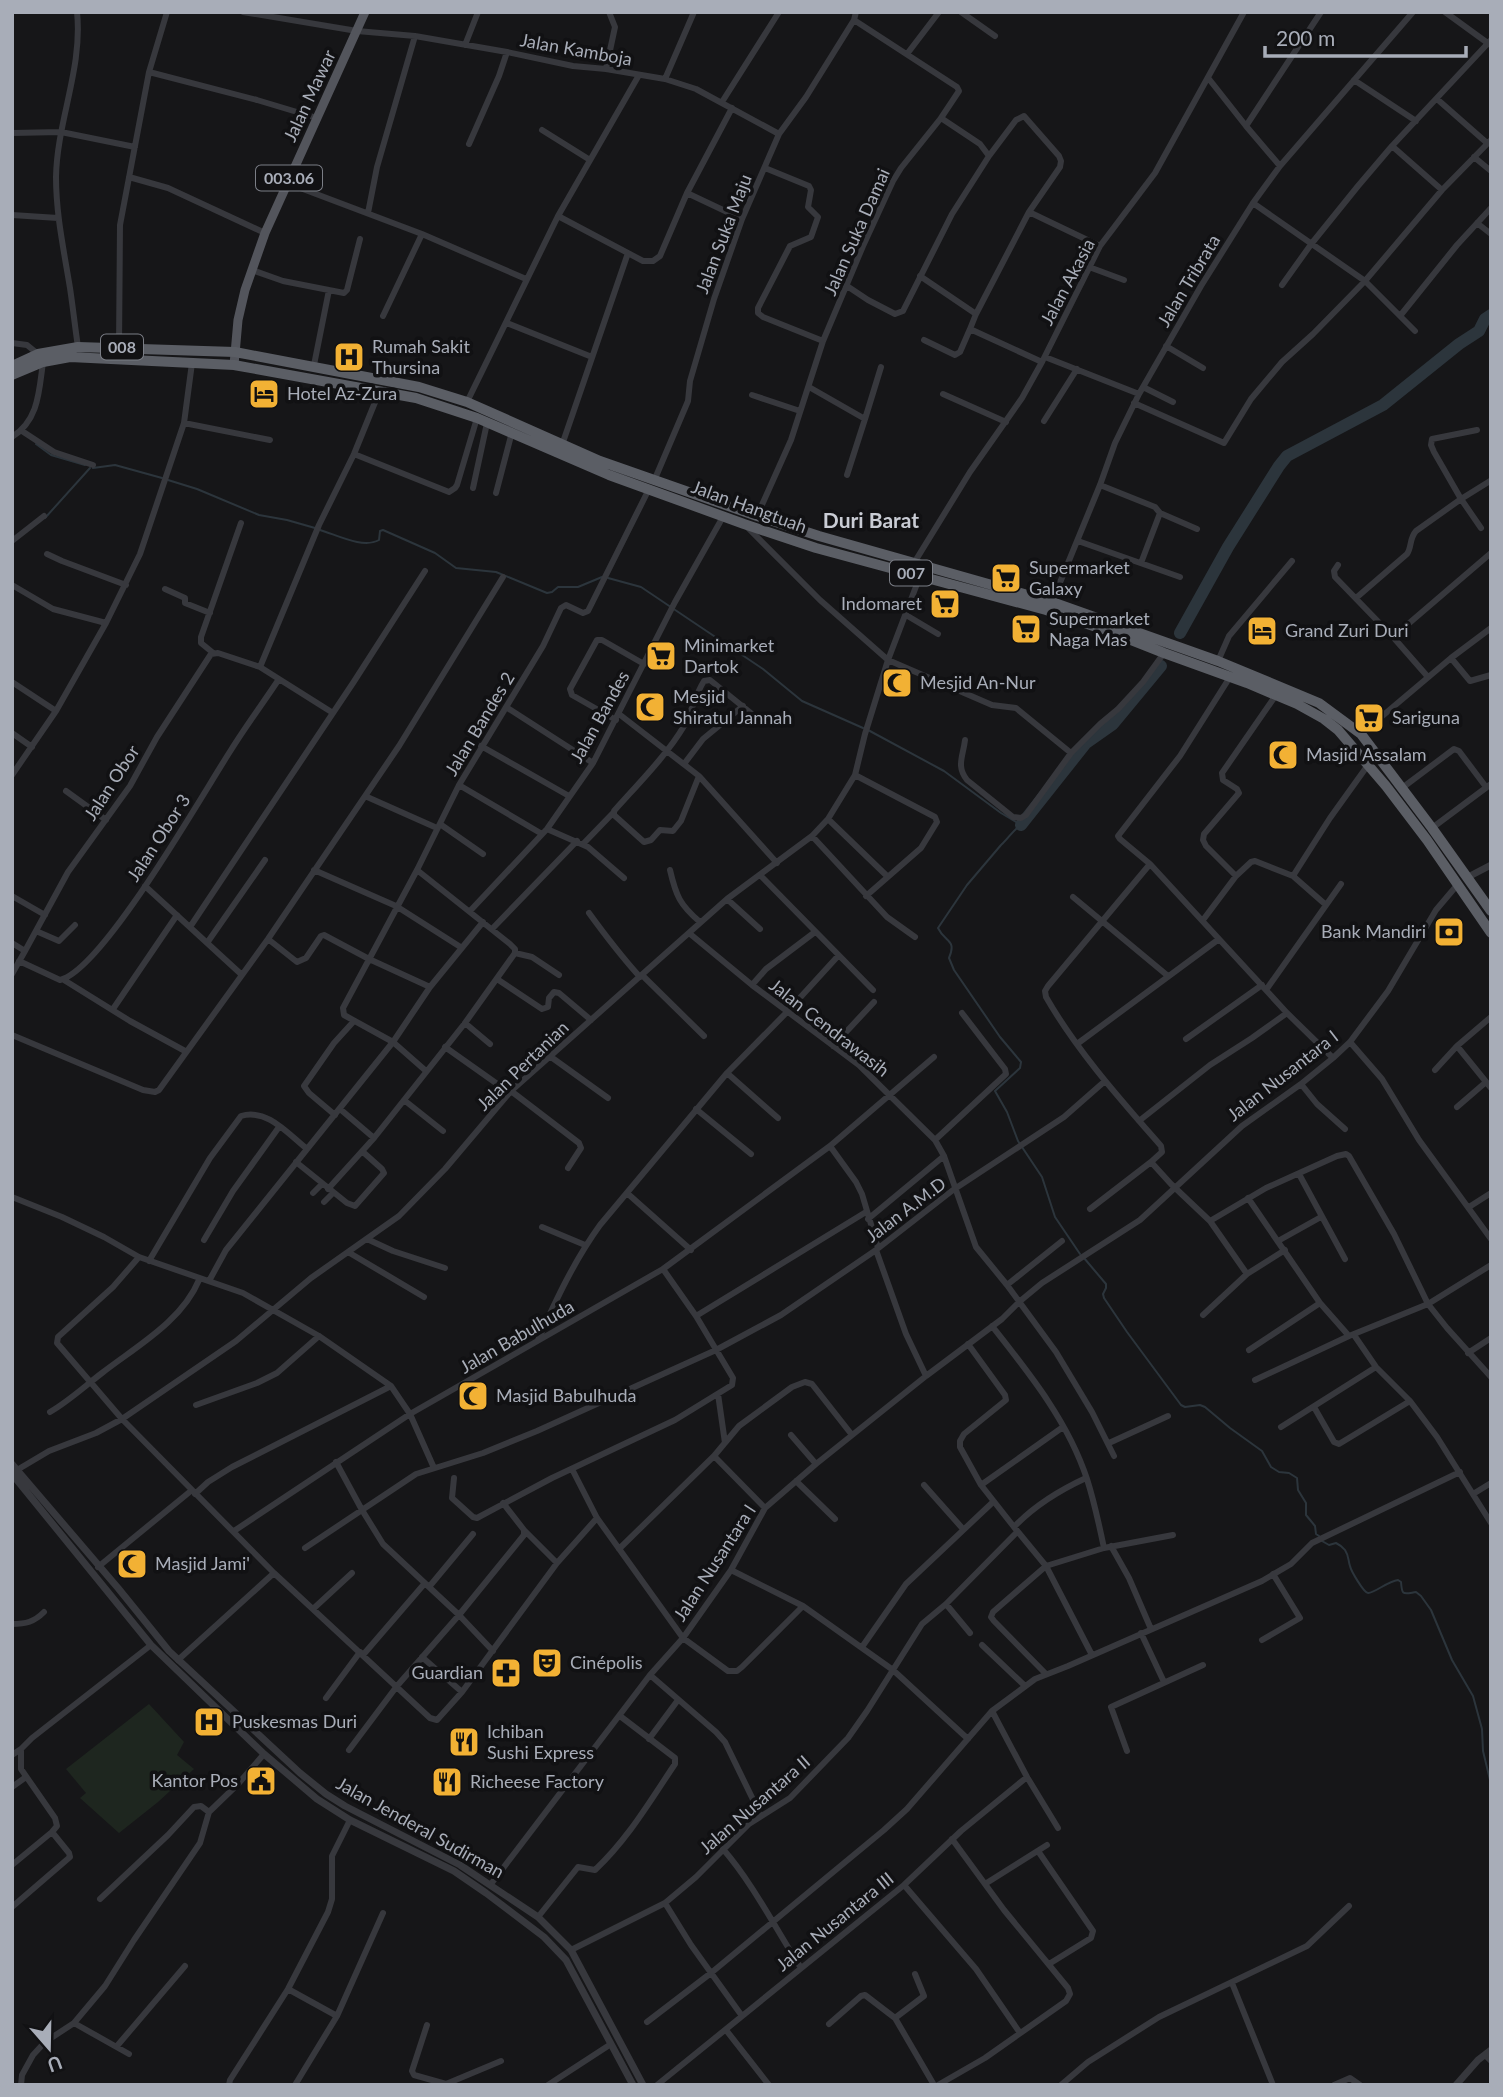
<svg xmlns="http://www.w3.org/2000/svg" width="1503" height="2097" viewBox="0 0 1503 2097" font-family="Lato,sans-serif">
<rect width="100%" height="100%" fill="#161618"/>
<path fill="#1e261f" d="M149,1704L184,1742L177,1755L194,1769L158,1802L119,1833L80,1798L86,1793L66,1769Z"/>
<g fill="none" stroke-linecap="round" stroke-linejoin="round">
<path stroke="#2c353c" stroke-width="2" d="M36,444L51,455L85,465
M93,468L115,465L162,478
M168,480L197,489L259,515L287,520L315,528
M45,518L90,468
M320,530C337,535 363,549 379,540L380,531L383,530L435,553L456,568L496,572L547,593L552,592L558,587H578L602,577
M608,578L641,587L763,669L802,701L863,728
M868,730L944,771L1001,813L1021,825C1013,830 1008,839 1001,845L967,885L938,928C945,943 957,939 949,958L954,970L1000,1037L1021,1062L1020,1068L995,1091L1007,1112L1018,1141L1042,1177L1055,1217L1080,1254
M1084,1258L1106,1284V1288L1103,1294L1104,1298L1127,1332L1181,1405L1185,1407L1200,1405L1205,1407L1230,1428L1262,1451L1271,1467L1279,1472L1289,1473L1297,1478L1298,1490L1306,1503V1515L1315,1526L1316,1534L1319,1536
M1322,1541L1329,1545L1336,1543C1340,1545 1342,1546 1345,1550C1349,1556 1348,1560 1350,1566C1351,1571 1364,1593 1368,1593C1373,1594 1388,1581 1398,1580L1401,1582C1402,1596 1403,1594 1416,1592L1421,1596L1431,1610L1452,1660L1473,1696L1482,1729L1483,1751L1491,1784"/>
<path stroke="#2c353c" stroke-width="12" d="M1180,633L1228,547L1279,466L1287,456L1383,405L1459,344L1479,331L1485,319L1491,315
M1021,825L1086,743L1113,724L1161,666"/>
<path stroke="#37383d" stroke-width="6" d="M77,12C83,68 57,121 56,177C56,215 64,251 70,288C73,308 75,327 78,347
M243,12L357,31L415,36L507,52L573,66L606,69L665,79L696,89L779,134
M961,12L995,36
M1445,12L1489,44
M465,45L478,12
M907,54L939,12
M606,69L615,27L609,12
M149,72L257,100L317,118
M665,79L694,12
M1209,79L1246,126
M1354,80L1416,121
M1437,99L1487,143
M722,102L779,12
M542,130L590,160
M12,133L61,132L135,147
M469,144L499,76L507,52
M1392,146L1442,190
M989,156L1016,120L1024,116L1059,156L1061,161L1060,167L1029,212L976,314L970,329L1042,362
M1474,157L1491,171
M1280,166L1246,126L1321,12
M765,168L809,186L811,190L808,207L818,217L811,237L790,246L758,308V313L763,317L823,341
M129,177L168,188L265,233
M287,183L422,234L526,279
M687,193L742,219
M1253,203L1365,281L1415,331
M1029,212L1100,246
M368,213L377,167L415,36
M12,215L58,218
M558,216L643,261H653L660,256L687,193L732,108
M1477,223L1491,234
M1089,267L1124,280
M252,270L283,281L344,293L347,290L360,239
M920,276L976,314
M1282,285L1312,243L1358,186L1392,146L1491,40
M847,286L868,300L895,314L903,311L952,214L989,156L980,144L941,118
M383,316L422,234
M1400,316L1457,245L1491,208
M507,323L592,357
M924,340L955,355L960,352L970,329
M12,343L27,345L38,354
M1166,346L1203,368
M119,347L120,225L149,72L167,12
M1045,357L1139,394
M314,365L329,290
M809,387L865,419L847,475
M1143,387L1173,402
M943,394L1006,422
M752,395L800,411
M467,402L558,216L639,75
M1134,403L1224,443L1251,399L1282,362L1313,334L1365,281L1442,190L1491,140
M865,419L881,367
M1044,421L1077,369
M184,423L270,440
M22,431L54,452L93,465
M12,437C39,420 39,391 43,362
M562,445L628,253
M354,454L449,492L455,488L457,485L477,418
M654,481L688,401L690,381L714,299L742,219L779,134L806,97L854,20L856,12
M1100,485L1155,507L1160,513L1197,529
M473,488L487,423
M496,493L512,432
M757,516L791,440L823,341L863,246L893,181L901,168L941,118L959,91L957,87L854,20
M748,528L820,600L888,660L992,705L1016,708L1071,753
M1481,528L1461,499L1490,481
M12,541L44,516
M1078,541L1180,577
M47,554L62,561L126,585
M914,563L970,472L1022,398L1042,362L1100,246L1155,173L1244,12
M1141,563L1160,513
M1338,565L1334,571L1335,577L1393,637L1428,677
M12,585L53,609L106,623
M165,589L185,598V603L210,613
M1356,598L1407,554C1412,547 1409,539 1416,531L1461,499L1434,452L1431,445L1432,439L1477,430
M1052,602L1100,485L1115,443L1139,394L1201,286L1253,203L1280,166L1413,12
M906,615L938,634
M1393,637L1491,553
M212,652L201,643V637L241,523
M1451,658L1470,681L1491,675
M1218,661L1229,636L1292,561
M260,667L319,525L354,454L380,390
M1230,677L1180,756L1118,836L1120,839L1150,864L1287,1013L1333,1058
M279,679L333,713
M12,682L56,711
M506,707L593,763
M619,714L699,776L777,863
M616,720L572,695L570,689L597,640H602L644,664
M12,733L32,747
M1361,734L1451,658L1491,628
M965,740C963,757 956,766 967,780L1013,817L1021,818L1026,815L1071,753L1100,724L1118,709L1143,682L1164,653
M481,746L569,796
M684,764L703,739L743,706
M12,775L56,711L106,623L140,554L184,423L192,363
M855,775L935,817L937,822L921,848L866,896
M699,776L681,821L673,831L660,830L651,840L644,842L614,815V811C637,785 667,755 684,726C692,712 695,695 704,681L710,680L757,718
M459,785L542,834
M1402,788L1454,749L1459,751L1486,787
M66,791L106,820
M365,796L437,828
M828,819L888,877
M440,824L483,854
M1432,828L1491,784
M547,829L588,847L624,878
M812,836L887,917L915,937
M583,844L614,812
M1150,864L1048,986L1045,991L1046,997C1077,1051 1120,1099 1161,1146L1162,1152L1151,1162L1171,1184L1210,1221L1247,1274L1285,1250
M314,870L396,906L462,948
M417,870L510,944L515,949V953L532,957L559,975
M670,870C676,896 680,905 700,922
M761,876L873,990
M1236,876L1251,862L1255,861L1293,876
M145,886L242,975
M12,896L45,915
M1073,897L1168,976
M727,899L760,929
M1326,905L1293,876L1330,818L1368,765
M470,911L547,829L593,763L675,602L724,515
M589,913C605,935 621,956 640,977
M1203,920L1236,876L1206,846L1203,840L1204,834L1239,793L1237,789L1223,780L1222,773L1276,695
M190,927L353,683L425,571
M492,929L577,841
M36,931L59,941L75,925
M689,933L752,985L859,1065L935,1140L944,1156L976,1247L1007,1285L1056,1352L1092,1412L1114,1456
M268,939L297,962L306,958L321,936L324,935L369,959L430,987
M12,943L25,951
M207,943L265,860
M12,974L25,951L68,872L130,786L157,737L211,654L218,653L260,667L279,679C263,703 246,726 231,750C203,793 103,970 60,980L19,961
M642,975L704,1036
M497,979L542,1009L548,1007L549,998L554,992L559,993L591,1020
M64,980L130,1021L185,1051
M752,985L766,969L815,932
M1266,990L1341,884
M113,1009L177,915
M465,1023L490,1044
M12,1035L143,1090L155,1092L159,1090L268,939L399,746L503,577
M1186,1039L1262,985
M1350,1042L1382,1079L1419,1140L1491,1239
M1077,1044L1219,939
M833,1046L874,1002
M1457,1046L1491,1088
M445,1047L510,1093
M551,1057L608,1098
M1435,1070L1457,1046L1491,1017
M426,1071L393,1042L344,1015L343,1008L417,870L459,785L543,646L561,608L566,605L583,613L588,611L649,489
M727,1073L778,1118
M1301,1084L1317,1104L1345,1129
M511,1091L579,1143L581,1148L568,1168
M404,1100L443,1131
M1457,1107L1486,1082
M340,1109L374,1138
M696,1109L751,1154
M335,1115L309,1093L304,1086L334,1043L354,1021
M1139,1121L1210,1065L1252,1038L1287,1013
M935,1140L1006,1074L1005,1069L962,1013
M830,1146L856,1182L862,1194L878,1248
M296,1162L347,1203L355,1206L384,1173L382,1169L363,1152
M1299,1174L1345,1259
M328,1189L374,1138L465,1023L515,953
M313,1193L322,1184
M627,1193L691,1250
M12,1197L62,1217L104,1237L139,1257L243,1293L319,1336L391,1386L410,1414L434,1468
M1248,1198L1320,1303L1349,1336
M324,1202L333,1193
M1469,1207L1491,1193
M1090,1209L1151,1162
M868,1219L944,1156
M1210,1221L1266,1188L1337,1156L1346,1154L1349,1156L1394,1234L1428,1304L1447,1328L1491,1377
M542,1227L585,1245
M367,1239L393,1251L445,1268
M204,1240L233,1191L279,1127
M1278,1241L1321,1217
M876,1250L906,1334L926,1376
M348,1252L424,1297
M139,1257L113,1287L58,1337L57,1343L122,1419L274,1573L178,1660
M149,1261L210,1158L241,1116C267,1108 288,1134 307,1149
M663,1269L830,1146L934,1057
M209,1281L226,1250L393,1042L430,987L483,922
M1007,1285L1062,1241
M1203,1315L1247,1274
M696,1316L866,1212
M992,1326C1029,1373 1068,1421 1087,1479C1094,1501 1099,1524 1104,1548
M1354,1335L1376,1367L1410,1401L1437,1437L1491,1523
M538,1340C556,1300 574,1261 600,1225L727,1073L787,1012L838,956
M968,1344L1005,1395L1006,1400L964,1434L960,1441V1447L981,1485L1014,1527
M1249,1350L1320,1303
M1468,1353L1491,1338
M1255,1380L1349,1336L1428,1304L1491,1265
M718,1394L725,1443
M196,1405L257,1383L277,1373L319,1336
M1314,1407L1334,1442L1339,1444L1410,1401
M50,1412C69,1401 85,1386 102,1373C137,1346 182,1321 199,1280
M1281,1427L1376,1367
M791,1435L816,1464
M1109,1443L1168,1416
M714,1456L739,1426L792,1387L805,1382L812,1384L852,1435
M336,1462L362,1510L383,1544L459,1615L493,1651
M572,1469L597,1518L683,1638L728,1671H737L742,1667L803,1606
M17,1470L49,1451L96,1433L122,1419L236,1341L311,1278L399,1216L445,1169L511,1091L727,899L812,836L828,819L855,775L865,734L888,660L920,576
M1086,1478C1060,1490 1034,1506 1014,1527L1046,1566L1092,1655
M796,1481L835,1519
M924,1485L963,1529
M981,1485L1063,1427
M195,1494L208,1482L232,1467L391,1386
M1473,1494L1491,1483
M524,1530L557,1563
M234,1531L410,1414L663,1269L696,1316L733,1378L732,1385L675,1420L552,1478L477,1518L473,1517L452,1498L454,1478
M1111,1546L1129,1578L1151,1629
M305,1548L416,1474L483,1453L537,1431L716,1350L781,1315L876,1250L953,1190L1064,1117L1105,1081
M619,1549L714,1456L765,1508
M98,1567L192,1490
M731,1570L803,1606L893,1670L968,1739
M274,1573L430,1718L437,1720L462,1692L557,1563L597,1518
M429,1587L473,1534
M946,1604L970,1633
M313,1609L352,1573
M12,1624C26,1624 34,1622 44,1612
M1141,1633L1164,1682
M1262,1640L1300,1618L1273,1574
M982,1645L1024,1685
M862,1647L906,1584L993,1502
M363,1655L425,1583
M422,1657L462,1692
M1045,1673L994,1621L991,1617L993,1612L1046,1566L1104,1548L1173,1535
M650,1675L716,1732L725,1742L761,1816
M326,1698L360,1652
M992,1711L1027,1777L1058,1828
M649,1739L678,1700
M349,1750L397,1686L459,1615L524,1535V1530L503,1503
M1127,1751L1111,1707L1203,1665
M12,1755L21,1749
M12,1787L26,1777
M723,1849C754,1885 775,1928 801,1968
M1038,1851L1093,1931L1091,1938L1049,1964
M12,1865L52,1832L57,1826L55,1818L21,1769V1749L32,1738L151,1645
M491,1884L650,1675L683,1638L731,1570L765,1508L816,1464L926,1376L1002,1319L1019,1302L1042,1283L1140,1220L1242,1126L1301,1084L1333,1058L1350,1042L1388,991L1436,910L1458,884
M985,1884L1047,1845
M904,1885L976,1969L1020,2033
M100,1899L168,1835L194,1807L201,1806L209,1812
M665,1903L691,1945L742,2016
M12,1907L70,1857L69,1853L52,1832
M538,1917L578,1867L595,1870C628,1839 650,1801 675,1764V1758L620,1716
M571,1950L665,1903L696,1877L749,1824L790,1798L848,1738L867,1711L922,1624L946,1604L1017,1532
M1232,1983L1273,2085
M288,1989L337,2016
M895,2018L924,1996L915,1974
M647,2022L711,1973L884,1830L907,1809L992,1711L1035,1679L1068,1666L1262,1581L1291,1564L1312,1543L1460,1472
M74,2023L129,2054
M829,2024L861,1996L865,1995L895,2018L934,2085
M427,2025L412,2071L414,2075L446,2084L501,2061
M726,2030L769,2085
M117,2046L185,1966
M1485,2055L1491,2061
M21,2085L22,2075L33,2055L45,2042L74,2023L105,1986L134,1940L200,1843L209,1812L238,1784L264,1754
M229,2085L230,2080L288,1989L328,1912L332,1899V1856L350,1820
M295,2085L337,2016L383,1913
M548,2085L611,2044
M657,2085L904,1885L961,1831L1027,1777
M938,2085L985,2058L1066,2001L1070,1994L1068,1988L1004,1910L952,1839
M1061,2085L1088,2062L1159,2017L1307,1946L1349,1906
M1334,2085L1350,2078L1360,2085"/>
<path stroke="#37383d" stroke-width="7" d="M1468,877L1491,865
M12,1464L118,1588L169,1651L300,1773L326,1794L345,1806L460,1865L538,1917L571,1950L643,2085
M12,1474L151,1645L264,1754L317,1799L350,1820L454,1871L486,1893L544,1937L566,1960L633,2085
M1456,2085L1478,2060L1491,2050"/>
<path stroke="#53555c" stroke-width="9" d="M234,365L238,320L245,290L265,233L365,12"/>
<path stroke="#5b5e65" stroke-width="10" d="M12,366L38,354L78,347L235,352L419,387L467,402L600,461L757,516L819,536L1052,602L1218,661L1319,703L1361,734L1432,828L1491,911
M12,375L43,362L70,357L234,365L416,398L477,418L609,475L744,524L816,548L1046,610L1111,632L1164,653L1247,683L1297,704L1324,719L1338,730L1386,786L1427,840L1491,933"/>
</g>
<defs>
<g id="hospital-square" transform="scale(1.575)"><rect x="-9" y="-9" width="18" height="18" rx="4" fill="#f2b134" stroke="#111113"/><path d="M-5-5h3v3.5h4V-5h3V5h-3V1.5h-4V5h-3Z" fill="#111"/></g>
<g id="hotel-square" transform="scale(1.575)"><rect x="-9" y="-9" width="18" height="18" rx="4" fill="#f2b134" stroke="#111113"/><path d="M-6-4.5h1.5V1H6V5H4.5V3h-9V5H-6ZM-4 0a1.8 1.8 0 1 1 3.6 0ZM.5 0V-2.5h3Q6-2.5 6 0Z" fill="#111"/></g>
<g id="supermarket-square" transform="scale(1.575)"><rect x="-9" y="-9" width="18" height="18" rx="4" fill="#f2b134" stroke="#111113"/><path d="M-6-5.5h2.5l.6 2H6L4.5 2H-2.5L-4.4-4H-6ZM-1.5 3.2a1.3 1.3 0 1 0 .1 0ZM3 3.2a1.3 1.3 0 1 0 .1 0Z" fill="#111"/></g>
<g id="mosque-square" transform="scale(1.575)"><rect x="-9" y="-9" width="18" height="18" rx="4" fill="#f2b134" stroke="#111113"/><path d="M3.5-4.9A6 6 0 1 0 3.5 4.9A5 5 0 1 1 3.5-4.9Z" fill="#111"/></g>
<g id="bank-square" transform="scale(1.575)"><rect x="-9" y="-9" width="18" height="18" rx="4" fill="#f2b134" stroke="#111113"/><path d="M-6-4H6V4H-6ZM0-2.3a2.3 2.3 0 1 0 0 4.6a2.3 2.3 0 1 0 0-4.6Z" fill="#111"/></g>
<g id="theatre-square" transform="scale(1.575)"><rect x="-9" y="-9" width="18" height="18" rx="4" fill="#f2b134" stroke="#111113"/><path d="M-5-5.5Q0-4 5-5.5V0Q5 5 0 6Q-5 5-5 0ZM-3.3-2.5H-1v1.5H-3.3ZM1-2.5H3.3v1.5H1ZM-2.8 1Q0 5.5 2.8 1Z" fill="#111"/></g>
<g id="pharmacy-square" transform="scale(1.575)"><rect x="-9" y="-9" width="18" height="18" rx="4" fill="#f2b134" stroke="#111113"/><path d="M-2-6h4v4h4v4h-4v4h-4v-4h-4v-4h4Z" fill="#111"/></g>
<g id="restaurant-square" transform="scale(1.575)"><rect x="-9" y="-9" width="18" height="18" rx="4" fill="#f2b134" stroke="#111113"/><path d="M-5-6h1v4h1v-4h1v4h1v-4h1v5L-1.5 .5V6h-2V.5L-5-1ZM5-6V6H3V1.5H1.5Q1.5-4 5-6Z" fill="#111"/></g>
<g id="civic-square" transform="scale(1.575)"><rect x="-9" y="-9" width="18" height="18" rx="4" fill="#f2b134" stroke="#111113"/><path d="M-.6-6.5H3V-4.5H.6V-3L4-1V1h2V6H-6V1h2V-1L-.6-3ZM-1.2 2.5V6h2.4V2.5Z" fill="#111"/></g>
</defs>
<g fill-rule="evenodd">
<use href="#hospital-square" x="349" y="357"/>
<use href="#hotel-square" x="264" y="394"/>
<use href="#supermarket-square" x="1006" y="578"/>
<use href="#supermarket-square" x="945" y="604"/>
<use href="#supermarket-square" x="1026" y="629"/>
<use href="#hotel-square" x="1262" y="631"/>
<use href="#supermarket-square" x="661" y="656"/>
<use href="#mosque-square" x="897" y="683"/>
<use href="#mosque-square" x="650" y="707"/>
<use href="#supermarket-square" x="1369" y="718"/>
<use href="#mosque-square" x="1283" y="755"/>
<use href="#bank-square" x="1449" y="932"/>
<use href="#mosque-square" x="473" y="1396"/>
<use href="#mosque-square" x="132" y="1564"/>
<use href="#theatre-square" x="547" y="1663"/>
<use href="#pharmacy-square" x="506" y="1673"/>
<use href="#hospital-square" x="209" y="1722"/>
<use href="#restaurant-square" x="464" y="1742"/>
<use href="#civic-square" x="261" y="1781"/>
<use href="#restaurant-square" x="447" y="1782"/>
</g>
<g text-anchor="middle" stroke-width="7" stroke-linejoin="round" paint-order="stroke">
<g fill="#111113" stroke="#7b7e86" stroke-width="2">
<rect x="256" y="165.5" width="66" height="25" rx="5"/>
<rect x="101" y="334.5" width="42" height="25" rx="5"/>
<rect x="890" y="560.5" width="42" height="25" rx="5"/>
</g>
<g font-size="16" font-weight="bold" fill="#a8adb8">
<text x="289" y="184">003.06</text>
<text x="122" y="353">008</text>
<text x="911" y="579">007</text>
</g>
<g font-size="18" fill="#a8adb8" stroke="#111113">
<text transform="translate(576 50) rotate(10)" y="6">Jalan Kamboja</text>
<text transform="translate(310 96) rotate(-65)" y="6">Jalan Mawar</text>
<text transform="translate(857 232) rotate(-66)" y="6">Jalan Suka Damai</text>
<text transform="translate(724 234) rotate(-69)" y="6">Jalan Suka Maju</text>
<text transform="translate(1189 281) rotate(-59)" y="6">Jalan Tribrata</text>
<text transform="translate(1068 282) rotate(-62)" y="6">Jalan Akasia</text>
<text transform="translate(749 507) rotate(20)" y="6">Jalan Hangtuah</text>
<text transform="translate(600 717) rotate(-61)" y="6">Jalan Bandes</text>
<text transform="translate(480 724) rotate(-59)" y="6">Jalan Bandes 2</text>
<text transform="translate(112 783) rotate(-57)" y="6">Jalan Obor</text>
<text transform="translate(159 838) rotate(-57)" y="6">Jalan Obor 3</text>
<text transform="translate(829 1028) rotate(38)" y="6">Jalan Cendrawasih</text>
<text transform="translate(523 1066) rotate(-44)" y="6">Jalan Pertanian</text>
<text transform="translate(1283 1076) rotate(-38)" y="6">Jalan Nusantara I</text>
<text transform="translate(906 1210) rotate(-37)" y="6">Jalan A.M.D</text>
<text transform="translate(517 1337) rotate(-30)" y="6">Jalan Babulhuda</text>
<text transform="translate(715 1563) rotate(-57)" y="6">Jalan Nusantara I</text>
<text transform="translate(755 1805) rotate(-41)" y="6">Jalan Nusantara II</text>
<text transform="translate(420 1828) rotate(29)" y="6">Jalan Jenderal Sudirman</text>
<text transform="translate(835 1922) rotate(-39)" y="6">Jalan Nusantara III</text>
</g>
<g font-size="18" fill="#a8adb8" stroke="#111113" text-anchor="start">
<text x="372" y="353">Rumah Sakit<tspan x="372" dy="21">Thursina</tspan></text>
<text x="287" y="400">Hotel Az-Zura</text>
<text x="1029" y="574">Supermarket<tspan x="1029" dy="21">Galaxy</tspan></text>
<text x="922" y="610" text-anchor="end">Indomaret</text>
<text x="1049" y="625">Supermarket<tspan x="1049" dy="21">Naga Mas</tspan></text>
<text x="1285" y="637">Grand Zuri Duri</text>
<text x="684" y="652">Minimarket<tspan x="684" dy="21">Dartok</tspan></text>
<text x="920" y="689">Mesjid An-Nur</text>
<text x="673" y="703">Mesjid<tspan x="673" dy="21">Shiratul Jannah</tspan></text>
<text x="1392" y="724">Sariguna</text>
<text x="1306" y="761">Masjid Assalam</text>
<text x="1426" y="938" text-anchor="end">Bank Mandiri</text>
<text x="496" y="1402">Masjid Babulhuda</text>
<text x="155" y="1570">Masjid Jami'</text>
<text x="570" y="1669">Cinépolis</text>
<text x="483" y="1679" text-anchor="end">Guardian</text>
<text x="232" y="1728">Puskesmas Duri</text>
<text x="487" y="1738">Ichiban<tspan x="487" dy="21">Sushi Express</tspan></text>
<text x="238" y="1787" text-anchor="end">Kantor Pos</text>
<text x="470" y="1788">Richeese Factory</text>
</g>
<g font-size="21" font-weight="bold" fill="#c9ccd4" stroke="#111113">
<text x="871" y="528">Duri Barat</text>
</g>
</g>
<rect width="1503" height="2097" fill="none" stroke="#a8adb8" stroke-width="28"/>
<g transform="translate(49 2048) rotate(160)" stroke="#111113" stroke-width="5" paint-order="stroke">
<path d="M0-5L12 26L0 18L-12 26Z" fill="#a8adb8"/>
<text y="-10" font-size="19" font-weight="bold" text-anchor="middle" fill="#a8adb8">U</text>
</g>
<path d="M1265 46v10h201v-10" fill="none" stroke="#a8adb8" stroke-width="3.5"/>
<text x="1276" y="46" font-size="21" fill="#a8adb8" stroke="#111113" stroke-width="5" paint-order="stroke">200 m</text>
</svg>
